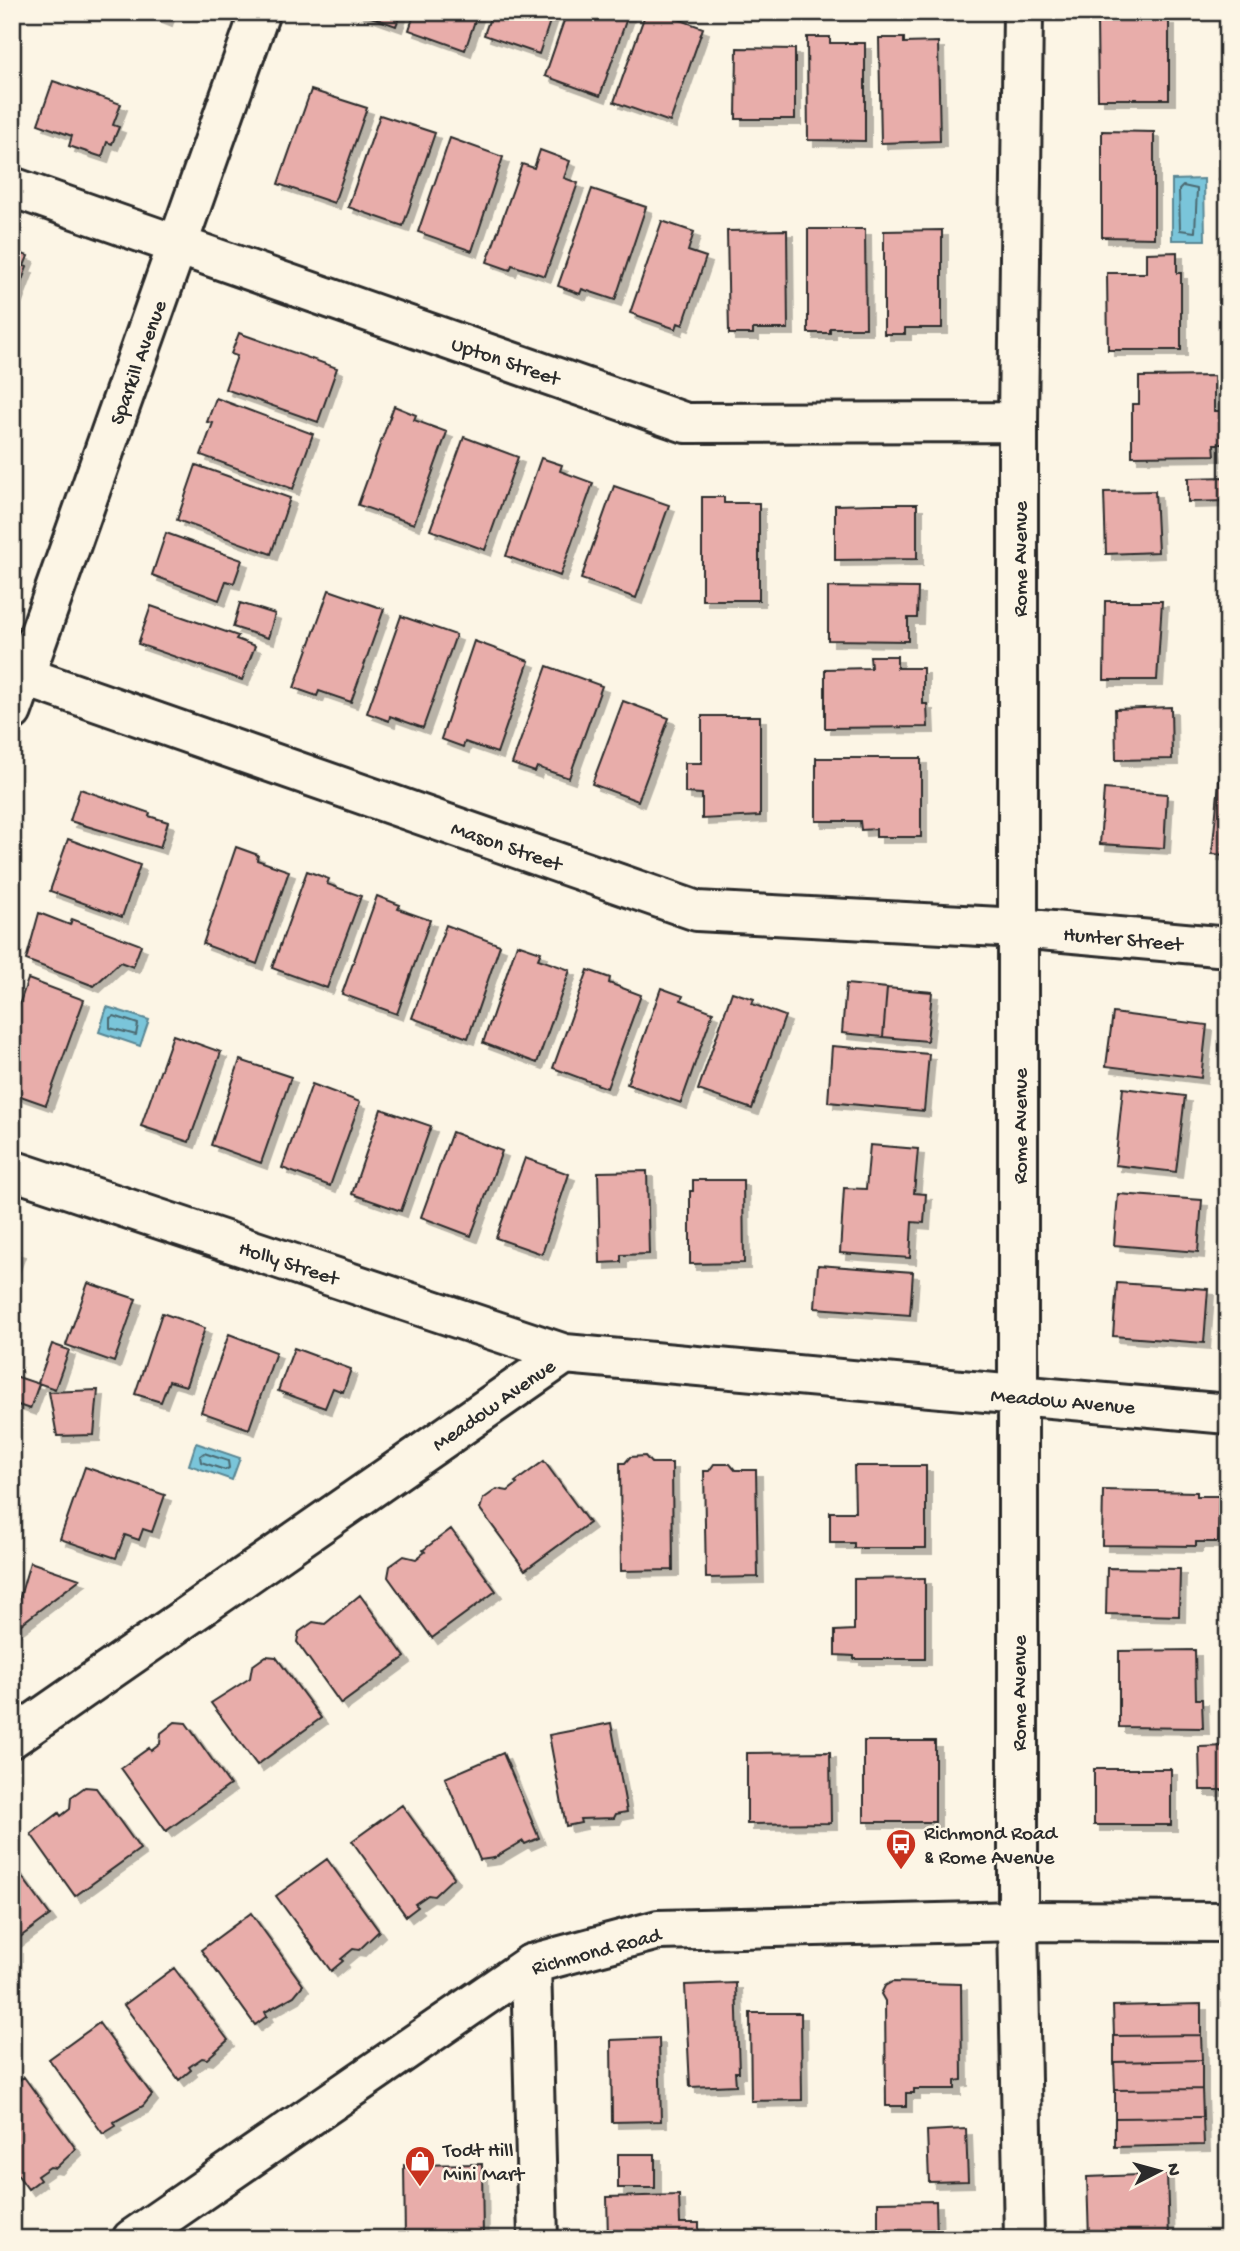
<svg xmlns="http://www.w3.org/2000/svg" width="1240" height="2251" viewBox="0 0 1240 2251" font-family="'Gochi Hand',sans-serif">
<defs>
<filter id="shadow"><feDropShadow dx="6" dy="6" stdDeviation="0" flood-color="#0004"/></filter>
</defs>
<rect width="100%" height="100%" fill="#fcf5e5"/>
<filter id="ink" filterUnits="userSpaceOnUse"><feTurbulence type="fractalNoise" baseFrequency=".0143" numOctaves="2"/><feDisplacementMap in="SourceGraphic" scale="14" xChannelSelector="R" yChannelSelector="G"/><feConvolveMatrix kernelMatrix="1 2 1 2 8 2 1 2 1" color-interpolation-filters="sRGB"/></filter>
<g filter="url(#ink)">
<path fill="#7ac5da" stroke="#5a8794" stroke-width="2" d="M1204,179L1205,240H1172V180Z
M107,1007L149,1020L140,1046L99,1032Z
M196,1443L240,1458L232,1480L189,1465Z"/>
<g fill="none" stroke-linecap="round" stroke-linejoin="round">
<path stroke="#4b6971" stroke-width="2" d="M1183,186L1197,189L1195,232L1180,230L1179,190Z
M114,1016L138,1024L136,1035L110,1028V1018Z
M204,1453L228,1461L229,1468L225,1470L201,1462L200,1456Z"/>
</g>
<path fill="#e8adaa" stroke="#2b2b2b" stroke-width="2" filter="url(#shadow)" d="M146,12H169L166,20Z
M357,12H401L396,26Z
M415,12H478L465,50L409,30Z
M492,12H553L539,54L484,35Z
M567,12H629L600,96L545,76Z
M646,12H671L670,16L703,28L670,122L614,102Z
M1097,19H1169V99H1098Z
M807,37H830V43H865V141L808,140Z
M879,38H904V43L938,42L940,141L881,143Z
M737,48L795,49V119H736Z
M53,81L121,104L113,125L119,127L112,144L107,142L102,157L69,146L72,136L38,124Z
M311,90L367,108L334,203L278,184Z
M380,115L435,133L403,226L348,207Z
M1228,116V134L1221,130Z
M1102,131L1154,132V238L1102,237Z
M450,138L503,157L472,251L418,232Z
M540,150L570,161L564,178L578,183L545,276L512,265L510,270L487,262L522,164L534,168Z
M1228,161V184L1219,179Z
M592,189L646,207L615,300L582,289L580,294L558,286Z
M662,221L694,232L688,251L706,257L683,325L678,323L676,329L630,313Z
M808,229H865L866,328H830V333H808Z
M787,230L788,329H753V334H729L727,231Z
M942,230V328H905V334H884V231Z
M12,250L28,256L24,266L27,267L13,304Z
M1177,252V273H1181V350H1108L1107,273H1146V253Z
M239,333L337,368L318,422L225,389L237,356L231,354Z
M1214,376V411H1228V444H1214L1215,455L1132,456V404H1139V377Z
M216,398L313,434L293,489L201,455L213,423L207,422Z
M394,406L416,415L414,420L447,432L414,524L358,505Z
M464,437L518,457L485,550L430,530Z
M541,458L562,465L560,471L593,483L560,576L506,556Z
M196,465L290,498L271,554L177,520Z
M1228,477L1227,501L1188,502V478Z
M614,486L669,505L636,598L581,579Z
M1155,491L1158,552L1106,554L1104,492Z
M702,497H724V503H759V600H702Z
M876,504H917V559L835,560V505Z
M166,533L242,560L234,583L226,581L219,600L152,575Z
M828,587L918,588L917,618H908V641L828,640Z
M329,590L384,609L351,702L319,691L317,696L294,688Z
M1105,601H1162L1157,680H1104Z
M240,603L275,614L268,638L233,627Z
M151,606L238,636L236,639L255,646L242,680L138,644Z
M401,616L456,635L423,728L390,716L389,721L367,713Z
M474,641L529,661L497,753L465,742L463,747L441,739Z
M870,656H897V668H923V704H927L928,727L825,728V669L871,668Z
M547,666L602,686L569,778L537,767L535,772L512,764Z
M623,701L669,718L638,801L592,784Z
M1171,707L1172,759L1116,760L1115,709Z
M702,716H760V816L702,819V794L685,793V763H702Z
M816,758H921V837H876V829L861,830L860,821H816Z
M1220,772L1228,773V855L1212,854Z
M80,789L150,813L149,816L168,822L160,848L70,821Z
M1104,789L1167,794L1164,848L1100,844Z
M68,839L140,865L122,917L50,891Z
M236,847L258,855L257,860L289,871L257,964L203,944Z
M307,871L329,879L327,884L361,896L327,988L272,968Z
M377,896L400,905L398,909L430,920L397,1014L342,994Z
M39,913L70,925L72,919L141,945L133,967L120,962L94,986L26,960Z
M446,925L500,945L468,1038L412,1018Z
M517,944L541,952L538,959L570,970L537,1063L483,1043Z
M588,970L610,978L609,983L641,995L607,1088L553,1068Z
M28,979L84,1000L46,1105L12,1093V1010L17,1011Z
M846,984L887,988L883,1037L842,1033Z
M661,988L683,996L681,1000L713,1012L681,1103L627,1084Z
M887,988L932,992L927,1041L883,1037Z
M732,992L754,999L752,1004L785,1016L752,1109L698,1090Z
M1113,1013L1207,1025L1201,1078L1106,1066Z
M173,1035L221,1052L189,1142L141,1126Z
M832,1046L929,1054L924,1111L828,1102Z
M240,1060L291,1077L261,1163L211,1145Z
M312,1084L360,1102L330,1186L282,1168Z
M1123,1088L1185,1096L1176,1172L1115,1165Z
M381,1109L431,1126L401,1211L352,1194Z
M452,1132L502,1151L471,1236L421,1217Z
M870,1145L918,1149L914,1193L926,1194L924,1223L912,1222L910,1258L840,1253L844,1188L866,1189Z
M525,1158L569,1174L542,1254L496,1238Z
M647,1171L649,1254L621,1255V1262L600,1263L598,1172Z
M693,1180H743L744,1263L690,1264V1191H693Z
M1118,1194L1202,1200L1198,1252L1114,1245Z
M12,1249L19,1251L12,1270Z
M818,1265L913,1272L910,1315L815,1308Z
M88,1283L136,1299L114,1362L66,1345Z
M1117,1283L1208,1289L1204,1343L1113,1336Z
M162,1313L205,1328L186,1386L169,1381L161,1402L135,1394Z
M229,1334L276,1352L249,1429L201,1412Z
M52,1344L69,1350L55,1389L38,1383Z
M294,1348L351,1369L343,1392L333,1388L325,1408L278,1391Z
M12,1375L39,1384L30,1409L12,1403Z
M98,1390L94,1435L57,1436L49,1392Z
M645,1456L651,1463H672L673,1570L621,1571L620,1463H625L630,1457Z
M544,1461L589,1523L525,1570L480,1509L483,1499L497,1489L508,1491L517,1484L515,1482Z
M714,1464H730L735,1470H756L758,1577L706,1578L704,1471H709Z
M854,1466H926V1548H854V1543H830V1512H855Z
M85,1467L165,1495L152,1532L143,1529L139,1540L125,1535L116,1558L60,1539Z
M1103,1490L1197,1492V1496H1219L1218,1542H1196V1546L1102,1545Z
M451,1529L496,1591L432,1638L388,1577L390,1566L404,1556L416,1559L425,1552L423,1550Z
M30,1562L80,1579L12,1631V1611L17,1607Z
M1107,1568L1180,1569L1179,1616L1106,1614Z
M925,1578V1659H854V1656L835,1655V1631L854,1630V1579Z
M360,1595L405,1657L341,1704L297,1642L299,1632L313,1622L325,1624Z
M1195,1650L1196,1699H1202L1203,1728L1119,1727V1651Z
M266,1656L276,1657L321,1718L257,1765L211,1703L250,1678L252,1666Z
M175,1722L186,1723L230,1785L166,1831L121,1768L149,1748L151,1751L160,1744L161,1733Z
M611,1723L627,1812L616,1814L614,1818L580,1819L581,1823L566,1826L549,1735Z
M864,1741H935V1822H864Z
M1228,1746V1790H1200L1199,1747Z
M830,1752L831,1823L747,1824V1753Z
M503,1753L539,1838L525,1844L523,1841L494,1858L480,1860L445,1778Z
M1094,1769H1171V1825H1094Z
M85,1787L96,1788L140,1849L75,1896L31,1834L59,1813L61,1816L70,1809L71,1797Z
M402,1805L454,1877L434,1896L428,1895L415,1904L418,1907L406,1916L352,1841Z
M327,1859L379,1931L359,1950L353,1949L341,1959L343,1961L331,1971L276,1896Z
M12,1863L50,1915L12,1943Z
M251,1913L303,1985L294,1996L265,2012L267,2016L255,2025L201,1950Z
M174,1968L228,2040L207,2059L202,2058L189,2067L191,2070L179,2080L124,2005Z
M892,1982L961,1984L962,2080L955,2081V2089H914V2093H906V2106H886L885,2001L881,1994L885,1986Z
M736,1983L739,2072H735L736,2085L690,2087L685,1985Z
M1201,2004V2035L1114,2036L1113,2006Z
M750,2013H801L802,2100L751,2101Z
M99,2023L152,2095L143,2106L114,2122L116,2126L103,2134L49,2059Z
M1201,2035L1202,2060L1114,2062V2036Z
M659,2038L661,2121L612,2122L611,2040Z
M1202,2060V2089L1115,2090L1114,2062Z
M24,2077L76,2149L56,2168L50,2167L37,2176L40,2180L28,2189L12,2167V2085Z
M1202,2089L1203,2117L1115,2118V2090Z
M1203,2117L1204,2145L1115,2147V2118Z
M966,2129L968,2181L929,2182L927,2131Z
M618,2154H655V2188H618Z
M482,2164L483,2239H405L404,2165Z
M1167,2174L1169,2239H1089L1087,2177Z
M679,2195L680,2223H699V2239H608L607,2197Z
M936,2201L937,2239H878V2202Z"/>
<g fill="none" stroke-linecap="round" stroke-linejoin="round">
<g stroke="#2b2b2b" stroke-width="44">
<path id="minor" d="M1023,12L1018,422V1921L1024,2239
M12,187L686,423L1018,422
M12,672L697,911L1019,928L1228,947
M12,711L260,12
M12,1170L565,1354
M12,1738L565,1354L1228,1414"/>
</g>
<g stroke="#2b2b2b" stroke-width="44">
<path id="tertiary" d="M531,1964L538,2239"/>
</g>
<g stroke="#2b2b2b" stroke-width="44">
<path id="secondary" d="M132,2239L531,1964L658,1930L1018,1921L1228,1922"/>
</g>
<use href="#minor" stroke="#fcf5e5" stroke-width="38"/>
<use href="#tertiary" stroke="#fcf5e5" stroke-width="38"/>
<use href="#secondary" stroke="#fcf5e5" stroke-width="38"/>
</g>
</g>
<defs>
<g id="bus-pin" transform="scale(1.575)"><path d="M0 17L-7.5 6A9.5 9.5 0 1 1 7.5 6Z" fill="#c8321e" stroke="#fcf5e5"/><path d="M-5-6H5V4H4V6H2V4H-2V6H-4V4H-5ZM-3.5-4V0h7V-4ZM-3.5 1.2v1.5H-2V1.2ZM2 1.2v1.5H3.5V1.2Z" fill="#fff"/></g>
<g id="shop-pin" transform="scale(1.575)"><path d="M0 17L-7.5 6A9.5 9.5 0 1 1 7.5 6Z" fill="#c8321e" stroke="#fcf5e5"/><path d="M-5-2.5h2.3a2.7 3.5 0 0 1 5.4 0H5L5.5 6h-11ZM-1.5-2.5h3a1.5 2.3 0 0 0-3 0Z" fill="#fff"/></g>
</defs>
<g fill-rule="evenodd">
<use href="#bus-pin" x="901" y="1844"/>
<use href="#shop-pin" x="420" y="2161"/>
</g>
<g text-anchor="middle" stroke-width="5" stroke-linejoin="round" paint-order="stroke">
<g font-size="21" fill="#2b2b2b" stroke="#fcf5e5">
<text transform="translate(506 360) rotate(19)" y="7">Upton Street</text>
<text transform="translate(137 362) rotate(-70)" y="7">Sparkill Avenue</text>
<text transform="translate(1019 559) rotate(-90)" y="7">Rome Avenue</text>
<text transform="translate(507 845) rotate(19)" y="7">Mason Street</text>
<text transform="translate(1123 938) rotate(5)" y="7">Hunter Street</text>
<text transform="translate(1019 1126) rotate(-90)" y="7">Rome Avenue</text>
<text transform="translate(289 1262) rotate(18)" y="7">Holly Street</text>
<text transform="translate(1063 1400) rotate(5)" y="7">Meadow Avenue</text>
<text transform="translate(493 1404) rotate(-35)" y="7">Meadow Avenue</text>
<text transform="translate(1018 1693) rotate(-90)" y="7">Rome Avenue</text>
<text transform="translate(596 1950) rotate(-15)" y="7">Richmond Road</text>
</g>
<g font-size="21" fill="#2b2b2b" stroke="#fcf5e5" text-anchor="start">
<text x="924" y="1839">Richmond Road<tspan x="924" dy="24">&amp; Rome Avenue</tspan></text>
<text x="443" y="2156">Todt Hill<tspan x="443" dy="24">Mini Mart</tspan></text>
</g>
</g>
<rect width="1240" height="2251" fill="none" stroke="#fcf5e5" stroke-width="42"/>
<rect x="21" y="21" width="1198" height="2209" fill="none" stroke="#2b2b2b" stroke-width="2.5" filter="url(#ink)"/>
<g transform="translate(1159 2171) rotate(84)" stroke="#fcf5e5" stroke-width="5" paint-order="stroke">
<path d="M0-5L12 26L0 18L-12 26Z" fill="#2b2b2b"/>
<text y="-10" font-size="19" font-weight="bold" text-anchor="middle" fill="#2b2b2b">N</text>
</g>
</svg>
